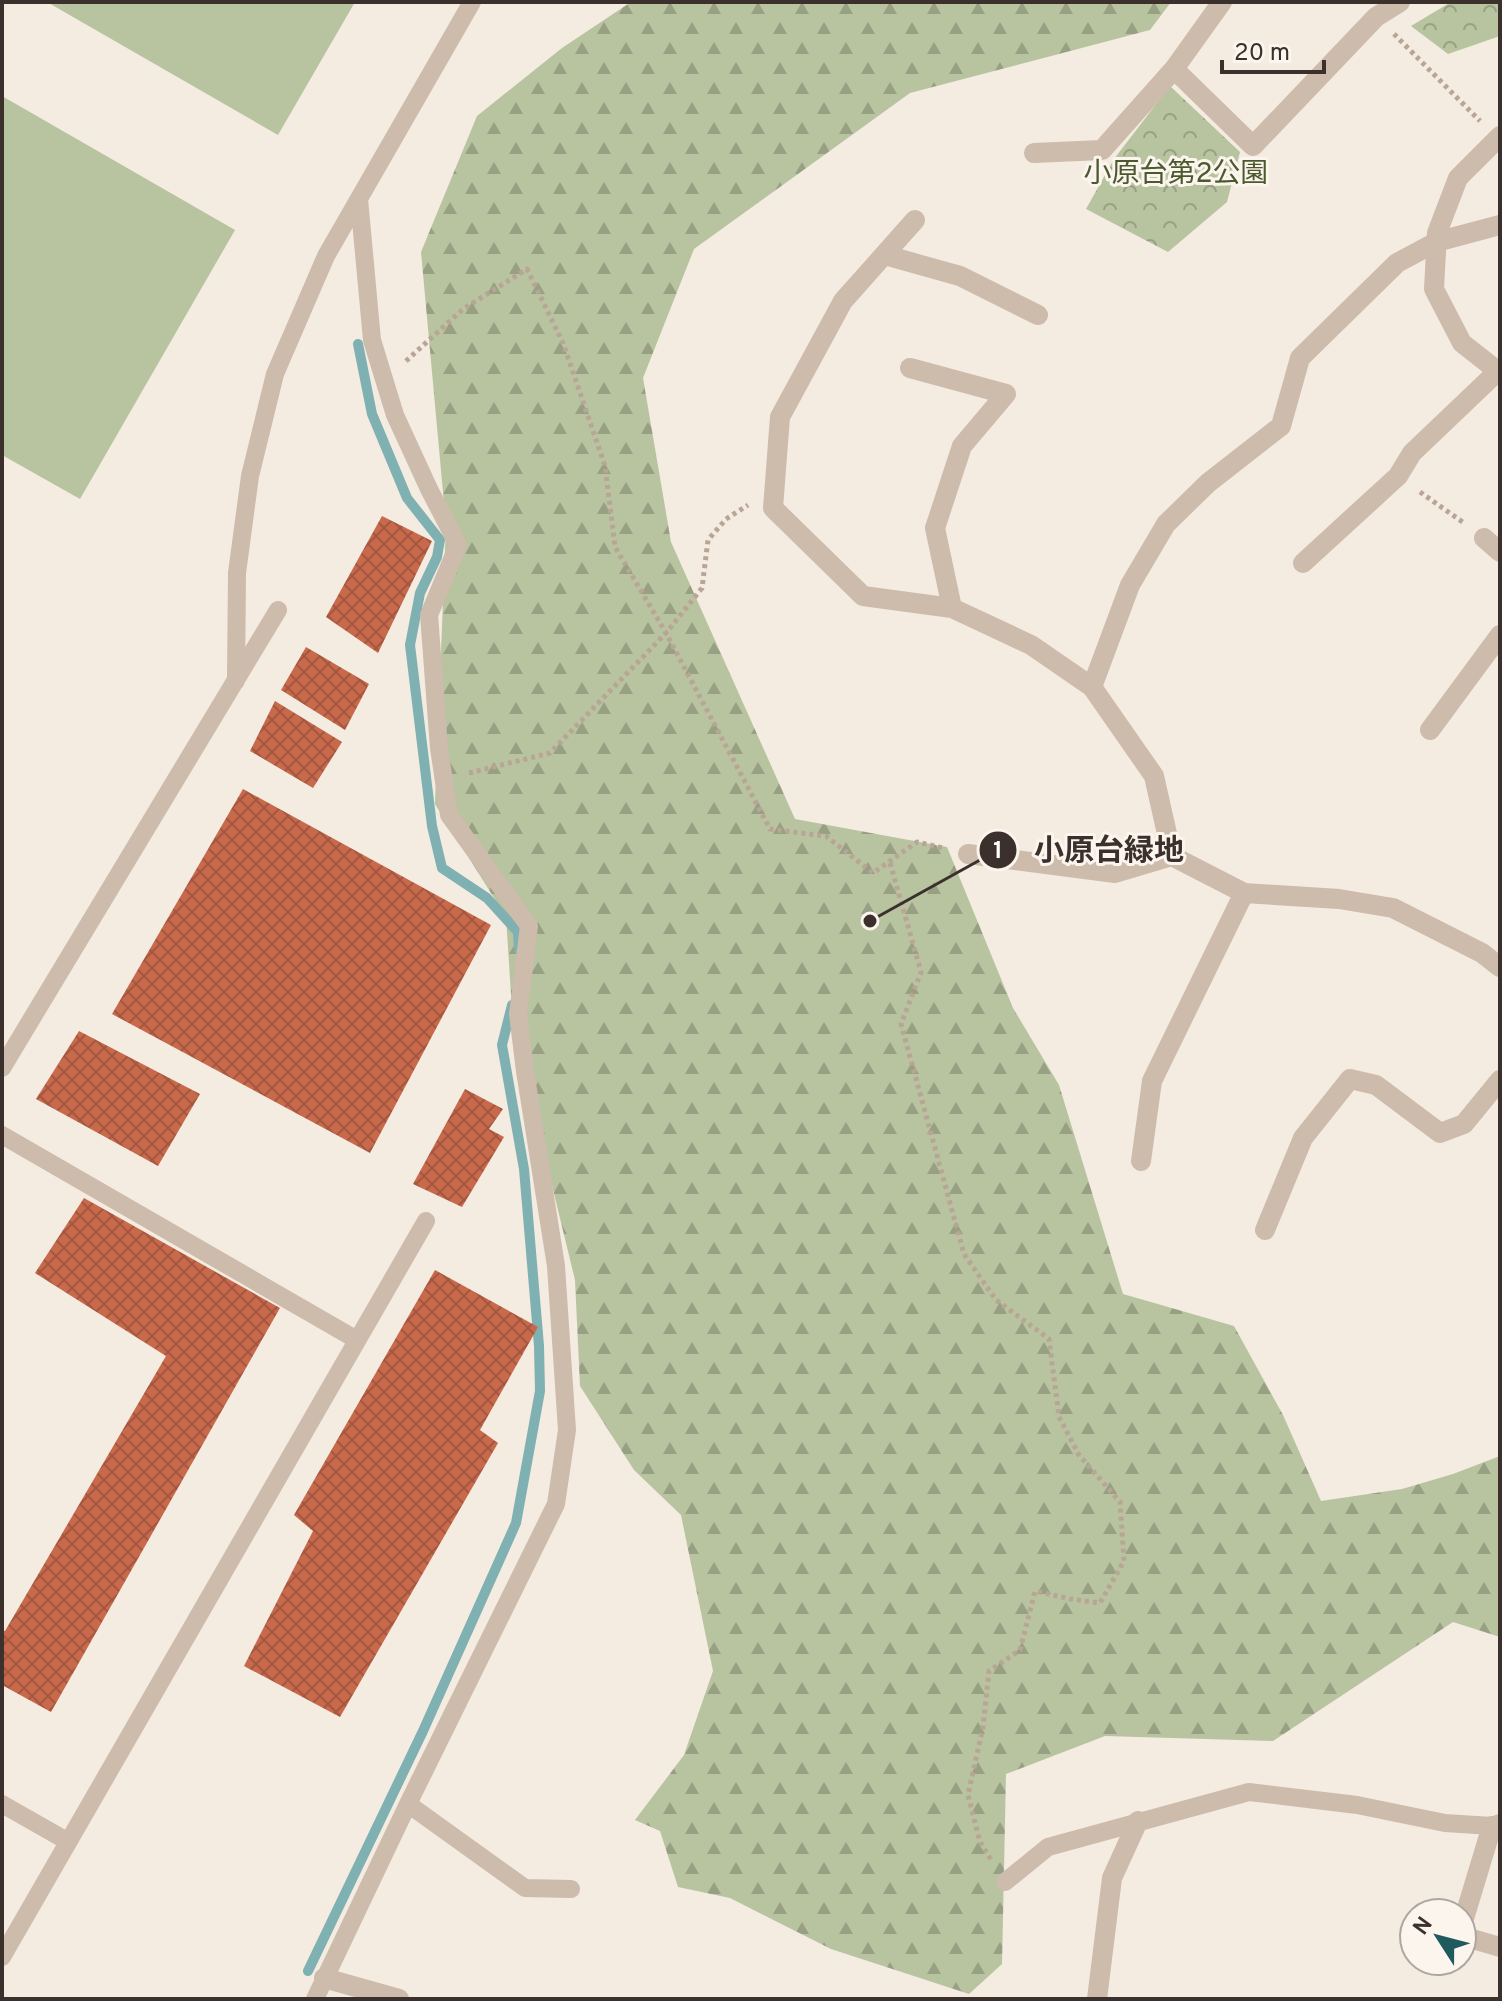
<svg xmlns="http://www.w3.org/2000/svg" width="1502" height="2001" viewBox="0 0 1502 2001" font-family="Overpass,'Noto Sans JP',sans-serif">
<defs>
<pattern id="forest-firs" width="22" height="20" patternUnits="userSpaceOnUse" patternTransform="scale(2)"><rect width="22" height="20" fill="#b8c4a0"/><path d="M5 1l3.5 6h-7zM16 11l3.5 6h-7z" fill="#97a083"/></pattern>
<pattern id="park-crowns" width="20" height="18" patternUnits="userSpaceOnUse" patternTransform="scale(2)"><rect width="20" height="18" fill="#b8c4a0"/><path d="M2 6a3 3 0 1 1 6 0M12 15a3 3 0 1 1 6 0" fill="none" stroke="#97a083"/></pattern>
<pattern id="building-cross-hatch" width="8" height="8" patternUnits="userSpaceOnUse" patternTransform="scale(2)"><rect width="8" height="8" fill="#c8694b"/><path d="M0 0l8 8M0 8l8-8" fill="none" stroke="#a4573f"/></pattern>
</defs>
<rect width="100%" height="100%" fill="#f4ebe1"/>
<path fill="url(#forest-firs)" d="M631,2H1171L1150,30L910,93L694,249L643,378L671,542L795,819L947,847L1013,1008L1059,1085L1123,1294L1234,1326L1283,1415L1321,1501L1402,1489L1453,1474L1500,1456V1637L1453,1622L1273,1741L1105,1736L1006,1774L1002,1964L969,1994L831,1949L730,1898L678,1887L660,1831L635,1820L684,1755L713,1671L681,1515L634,1470L580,1386L575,1280L513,1025L506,917L435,804L446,525L421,252L477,116L562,48Z"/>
<path fill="url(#park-crowns)" d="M1451,2H1500V36L1448,54L1411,26Z
M1170,86L1240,152L1227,202L1168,252L1086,209L1114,159Z"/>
<path fill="#b8c4a0" d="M47,2H355L278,135Z
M2,96L235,230L80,499L2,455Z"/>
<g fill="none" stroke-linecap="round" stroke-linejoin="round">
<path stroke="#7fb0b2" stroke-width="10" d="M358,344L372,414L407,498L440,540L437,557L420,593L410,645L432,826L442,868L487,898L518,932L519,950
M308,1971L423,1731L516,1523L540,1391L539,1346L524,1169L502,1045L512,1005"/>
</g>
<path fill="url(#building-cross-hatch)" d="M382,516L432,541L378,653L326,617Z
M306,647L369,684L345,730L281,690Z
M275,701L342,742L313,788L250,751Z
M243,789L491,925L370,1153L112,1014Z
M79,1031L200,1094L158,1166L36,1099Z
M465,1089L503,1109L489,1129L504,1137L462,1207L413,1184Z
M84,1198L280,1308L51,1712L2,1685V1630L5,1631L166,1356L35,1273Z
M435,1270L538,1327L480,1430L498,1443L340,1717L244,1666L313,1531L294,1515Z"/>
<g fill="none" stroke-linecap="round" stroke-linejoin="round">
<path stroke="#b9a596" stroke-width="5" stroke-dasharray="4 4" stroke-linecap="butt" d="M1394,34L1480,121
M406,361L463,309L527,269L563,343L605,466L615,547L666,633L770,829L826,836L873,873L917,842L943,848
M1420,492L1464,523
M469,773L550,753L666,633L702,588L708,540L726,519L748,505
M890,863L921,972L901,1024L964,1254L996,1300L1049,1339L1059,1417L1079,1455L1120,1502L1124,1561L1100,1603L1071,1599L1035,1591L1020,1650L989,1671L983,1727L968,1795L980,1842L992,1861"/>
<path stroke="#cdbbac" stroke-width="18" d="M236,681L237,573L250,476L275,374L326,256L472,2
M2,1068L278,610
M2,1135L357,1340
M2,1804L67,1841
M408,1804L525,1888L571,1889
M1005,1882L1048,1847L1249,1792L1357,1805L1445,1823L1492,1826L1500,1823
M2,1957L426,1221
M315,1999L408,1804L556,1504L567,1430L556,1266L525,1071L518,1014L529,926L449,815L439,748L429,615L458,545L429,489L395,415L372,340L359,199"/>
<path stroke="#cdbbac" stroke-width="20" d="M1174,69L1253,146L1376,17L1400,2
M1500,136L1458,178L1437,233L1434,289L1462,343L1500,373
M1034,153L1102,150L1174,69L1222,2
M915,220L843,301L780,417L773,508L863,596L952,608L1031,645L1092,687L1154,776L1172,856
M885,255L960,276L1038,315
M910,368L1006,394L962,446L935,528L952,608
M1484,538L1500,552
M1303,563L1398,476L1412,453L1497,372
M1092,687L1130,585L1166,524L1208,483L1281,426L1300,358L1397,263L1436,242L1500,225
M1430,730L1500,635
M968,854L1115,873L1172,856L1244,893L1339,899L1393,908L1482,953L1500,967
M1141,1161L1152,1081L1244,893
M1265,1230L1303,1138L1350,1079L1376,1085L1440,1133L1464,1124L1500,1080
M1462,1925L1492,1826
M1462,1936L1500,1947
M324,1978L399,1999
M1097,1999L1112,1878L1138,1821"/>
</g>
<g text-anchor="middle" stroke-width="6" stroke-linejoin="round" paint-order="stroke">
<g font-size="28" fill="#4a5a2e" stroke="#fbf5ee">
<text x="1176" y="182">小原台第2公園</text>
</g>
</g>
<path fill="none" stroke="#3b302b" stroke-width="3" d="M870 921L998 850"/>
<g fill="#3b302b" stroke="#fbf5ee" stroke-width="3">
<circle cx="870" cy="921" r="8"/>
<circle cx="998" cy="850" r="20"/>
</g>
<g font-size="24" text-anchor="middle" font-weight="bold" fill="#fff">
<text x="998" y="858">1</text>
</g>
<g font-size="30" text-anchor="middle" font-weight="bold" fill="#3b302b" stroke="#fbf5ee" stroke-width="6" stroke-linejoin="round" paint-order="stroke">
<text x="1109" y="860">小原台緑地</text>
</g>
<rect width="1502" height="2001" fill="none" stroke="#3b302b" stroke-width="8"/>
<g transform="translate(1438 1937) rotate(306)"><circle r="38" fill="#fbf5ee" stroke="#aea6a0" stroke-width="2"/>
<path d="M0-6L14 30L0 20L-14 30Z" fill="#1f5a5e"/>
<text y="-12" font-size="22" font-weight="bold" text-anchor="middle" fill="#3b302b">N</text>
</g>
<path d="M1222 60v12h102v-12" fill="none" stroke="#3b302b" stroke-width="4"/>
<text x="1234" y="60" font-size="24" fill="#3b302b" stroke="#fbf5ee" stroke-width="6" paint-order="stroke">20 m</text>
</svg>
